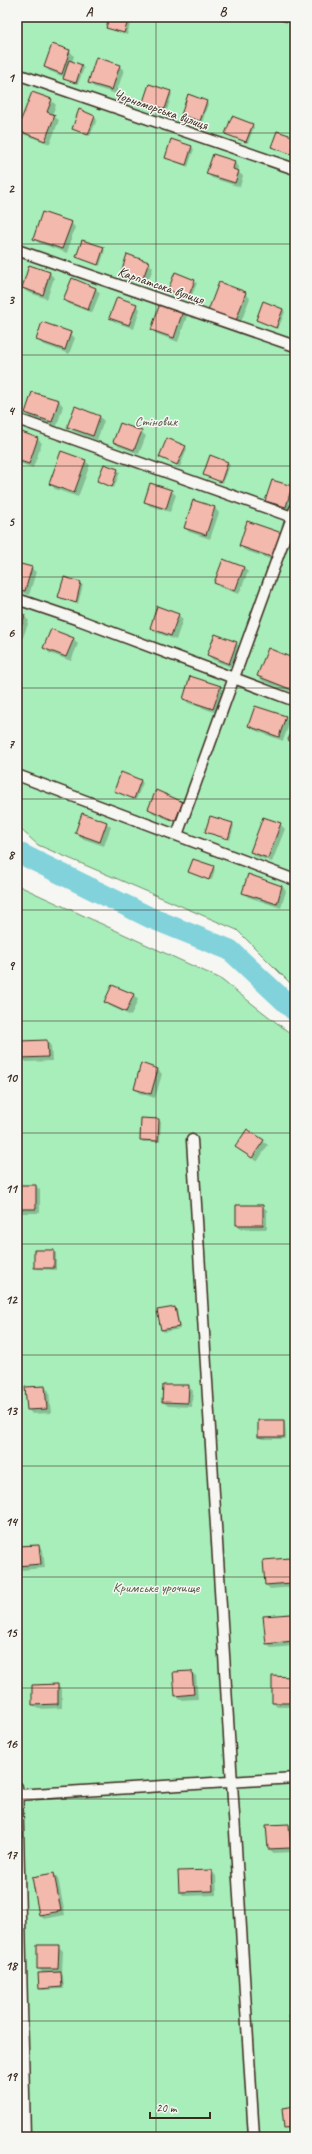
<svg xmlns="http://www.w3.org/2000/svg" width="312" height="2154" viewBox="0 0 312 2154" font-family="Caveat,sans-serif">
<rect width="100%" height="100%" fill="#f6f6f2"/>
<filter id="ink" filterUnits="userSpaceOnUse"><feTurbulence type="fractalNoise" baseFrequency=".025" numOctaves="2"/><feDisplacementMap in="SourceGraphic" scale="8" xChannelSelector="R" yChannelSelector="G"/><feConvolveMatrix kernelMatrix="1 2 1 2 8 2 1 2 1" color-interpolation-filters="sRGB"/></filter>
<g filter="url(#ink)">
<path fill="#a8eeba" stroke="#728c6c" d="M17,17H295V988L237,930L38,845L17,826Z
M17,885L219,978L295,1037V2137H17Z"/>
<path fill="#0003" d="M67,17H80L78,21Z
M110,17H121L131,21L127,35L107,28Z
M269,17H291L289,23Z
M52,45L70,51L74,56L72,62L84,68L78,84L66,80L64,77L49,71L45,67Z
M119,66L124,70L116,94L94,87L89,83Z
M295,75V84L293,81Z
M170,92L172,94L167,110L144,102Z
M51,100L56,105L52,115L59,120L50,144L23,134L18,129Z
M206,102L208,104L202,123L182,114Z
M80,111L97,119L90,136L73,128Z
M252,125L254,127L248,143L226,134Z
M277,132L295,139L294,155L272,146Z
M191,147L194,149L188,167L166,158Z
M213,155L235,162L239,167L238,172L243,176L240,187L212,178L207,173Z
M71,223L75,227L67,253L39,243L34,239Z
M103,248L105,250L100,266L77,257Z
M128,256L149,263L153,268L147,285L126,277L122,273Z
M30,266L50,273L54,278L47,299L27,292L23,288Z
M175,273L197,283L190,300L169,290Z
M73,279L96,289L100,293L92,313L69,304L64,299Z
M245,293L250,298L240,325L213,316Z
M136,305L140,309L134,329L115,322L110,318Z
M283,309L285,312L278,329L257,320Z
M182,311L187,316L178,342L157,334L152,330Z
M70,333L75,338L69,354L42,344L37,339Z
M33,393L59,401L63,406L57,426L31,418L26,413Z
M99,416L104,421L97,440L73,431L68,427Z
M141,432L146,436L139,454L118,446L114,441Z
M19,433L37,439L42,443L33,468L17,462V439Z
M185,447L187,449L180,467L160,457Z
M85,461L90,465L78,497L55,489L50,484Z
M227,463L230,465L223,483L204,475Z
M105,465L120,472L114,488L99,481Z
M292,487L295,490V495L290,511L271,505L266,501Z
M171,491L176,495L170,512L150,506L145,501Z
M193,501L215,508L219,513L210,539L189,532L185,528Z
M248,522L278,562L244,550L240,545Z
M17,564L31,568L36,572L29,595L17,591Z
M244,568L248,572L239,594L219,587L215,583Z
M65,578L83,585L78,604L59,597Z
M17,614L24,616L29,621L21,643L17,642Z
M178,615L183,619L176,640L155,632L151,628Z
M52,631L74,639L78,644L71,661L49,653L45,648Z
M236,643L241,648L233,668L213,660L208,655Z
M295,660V693L263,681L258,676Z
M220,687L225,691L217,713L188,703L184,698Z
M285,717L290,722L283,741L254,730L249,726Z
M141,781L143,783L136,800L115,790Z
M182,802L187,807L180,824L153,813L149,808Z
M106,823L111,827L104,846L81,838L76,833Z
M232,824L234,826L230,840L206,832Z
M280,824L285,829L272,862L255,856L251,852Z
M213,867L215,869L212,880L190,872Z
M282,886L286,891L281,908L248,897L243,893Z
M112,986L134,995L138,1000L131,1016L110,1006L105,1002Z
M47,1041L51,1046L52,1061L26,1062L21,1058Z
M142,1065L158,1070L162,1074L155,1098L139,1093L135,1089Z
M158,1120L161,1122L160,1142H143L141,1139Z
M248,1130L268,1145L257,1162L237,1147Z
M36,1186L40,1190V1213H22L18,1209Z
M262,1206L267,1210V1229H241L236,1225Z
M53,1251L56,1253V1270L37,1269L35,1267Z
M175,1308L177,1310L180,1329L164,1332L162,1330Z
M188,1386L193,1391L192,1407L168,1406L163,1402Z
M45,1387L49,1391L51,1413L32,1414L28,1409Z
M283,1421L285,1423L286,1439H262L259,1437Z
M39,1546L43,1550L45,1568L21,1570L17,1566V1547Z
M290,1559L294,1564L295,1587L270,1589L266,1585Z
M291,1615L295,1619V1646L271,1648L267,1643Z
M191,1672L196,1676L198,1699L180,1700L176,1695Z
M291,1678L295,1682V1707H277L273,1703Z
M58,1685L62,1690V1708L38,1709L33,1704Z
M289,1825L293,1830L295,1852L273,1853L269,1849Z
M212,1871L216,1876L217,1895L184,1896L180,1892Z
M54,1874L58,1878L65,1915L44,1919L40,1915Z
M58,1946L63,1951L62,1973H60L63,1975L64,1989L42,1990L40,1988L44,1974L38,1968Z
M17,2040H18L21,2063H17Z
M295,2107V2129H288L285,2127Z"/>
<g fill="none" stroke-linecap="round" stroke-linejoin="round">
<path stroke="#81d2da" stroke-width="21" d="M17,852L151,918L230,950L295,1011"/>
</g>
<path fill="#f3b9ac" stroke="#3b2a1e" d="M109,17L129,18L124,33L106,28Z
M271,17H288L287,22Z
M52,44L70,50L62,74L44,67Z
M96,57L120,65L112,90L88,83Z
M69,60L82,65L76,83L63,79Z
M149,84L171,91L165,109L143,102Z
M32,92L52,99L47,112L55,115L45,141L17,130Z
M188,94L207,101L200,121L181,115Z
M79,109L95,116L88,135L72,129Z
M232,116L253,124L246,142L225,134Z
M277,131L295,137L291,154L271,147Z
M171,139L192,146L186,165L165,158Z
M213,154L235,161L233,169L239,171L235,183L206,174Z
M42,212L72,222L62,249L33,239Z
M82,240L104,247L98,265L76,257Z
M127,254L149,262L142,281L121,273Z
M29,265L50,272L43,295L22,288Z
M175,272L195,280L188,298L168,290Z
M72,278L96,288L88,310L63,300Z
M219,282L246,292L236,321L208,311Z
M117,297L137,304L129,325L109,318Z
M263,301L283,309L276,328L256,320Z
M160,303L183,311L174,338L151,330Z
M42,322L71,332L65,350L36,340Z
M32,392L59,400L52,422L25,413Z
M75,406L100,416L93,436L67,427Z
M120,423L142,431L134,450L113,442Z
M19,431L38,438L29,464L17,460Z
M167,438L186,446L177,465L159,457Z
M61,451L86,460L74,493L49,484Z
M210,455L228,462L221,482L203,475Z
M104,464L118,469L112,487L97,481Z
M272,480L292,486L286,507L265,501Z
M150,483L172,490L166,509L144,502Z
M193,500L215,507L206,535L184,528Z
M247,521L282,533L274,558L239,546Z
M223,559L244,567L235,591L214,583Z
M17,563L32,567L25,591L17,589Z
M64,577L81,582L76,603L58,597Z
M157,606L179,614L171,636L150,628Z
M17,613L25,615L17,639Z
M51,629L74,638L66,657L43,648Z
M215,634L237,642L229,664L207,655Z
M268,648L295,659V691L257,676Z
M190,676L221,686L213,709L183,699Z
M255,706L286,716L279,737L248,726Z
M295,724V743L288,740Z
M121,772L141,780L134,799L114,791Z
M156,790L183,802L175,821L148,809Z
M82,813L107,822L100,842L75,833Z
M210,816L233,823L228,839L205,832Z
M263,817L281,823L268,858L250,852Z
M193,859L214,866L209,880L188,872Z
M248,874L282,886L277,904L242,893Z
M112,985L134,994L126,1012L104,1002Z
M47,1040L48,1057L20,1058V1041Z
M141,1063L158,1069L151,1094L134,1089Z
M141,1118L159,1119L158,1141L140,1140Z
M247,1129L264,1140L252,1158L235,1147Z
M17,1185H36V1209H17Z
M236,1205H263V1225H236Z
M34,1250H54V1268H34Z
M175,1307L179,1327L161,1330L157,1310Z
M163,1385H189L188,1403L162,1402Z
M45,1386L47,1409L27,1410L25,1387Z
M258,1420H284V1437H258Z
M39,1545L41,1564L17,1566V1546Z
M290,1558L292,1583L265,1585L263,1560Z
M291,1614L293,1641L266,1644L263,1616Z
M192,1671L194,1694L175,1696L173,1672Z
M272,1676L291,1677V1703H272Z
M58,1684V1704L32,1705V1685Z
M289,1824L291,1848L268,1849L266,1825Z
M212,1870L213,1891L179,1892L178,1871Z
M54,1873L61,1911L39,1915L32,1877Z
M37,1945H59L58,1969H37Z
M61,1972L62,1987L39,1989L38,1973Z
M289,2015H295V2029L291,2030Z
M295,2106V2127L284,2128L282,2108Z"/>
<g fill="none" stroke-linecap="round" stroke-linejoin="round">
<g stroke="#3b2a1e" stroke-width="13">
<path id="service" d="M17,74L295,169
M17,250L295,346
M17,419L295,518
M17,599L79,620L295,701
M17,775L295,880
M177,835L295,509
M192,1140L254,2137
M17,1787L25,2137
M17,1795L295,1778"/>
</g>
<use href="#service" stroke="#f6f6f2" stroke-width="10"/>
</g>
</g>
<path fill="none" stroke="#3b2a1e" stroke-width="1" stroke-opacity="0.55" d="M156,17V2137M17,133H295M17,244H295M17,355H295M17,466H295M17,577H295M17,688H295M17,799H295M17,910H295M17,1021H295M17,1133H295M17,1244H295M17,1355H295M17,1466H295M17,1577H295M17,1688H295M17,1799H295M17,1910H295M17,2021H295"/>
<g text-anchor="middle" stroke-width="3" stroke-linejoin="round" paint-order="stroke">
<g font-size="14" fill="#3b2a1e" stroke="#f6f6f2">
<text transform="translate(161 109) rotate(19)" y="5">Чорноморська вулиця</text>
<text transform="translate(161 285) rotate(19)" y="5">Карпатська вулиця</text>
</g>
<g font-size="14" fill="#565b45" stroke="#f6f6f2">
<text x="156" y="426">Стіновик</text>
<text x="156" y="1592">Кримське урочище</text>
</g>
</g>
<rect width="312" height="2154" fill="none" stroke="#f6f6f2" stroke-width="44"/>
<path d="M150 2112v6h60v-6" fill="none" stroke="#3b2a1e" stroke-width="2"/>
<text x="156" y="2112" font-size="12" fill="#3b2a1e" stroke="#f6f6f2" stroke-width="3" paint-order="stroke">20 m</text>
<rect x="22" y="22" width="268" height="2110" fill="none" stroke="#3b2a1e" stroke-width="1.5"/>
<g font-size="13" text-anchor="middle" font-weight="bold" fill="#3b2a1e">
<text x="89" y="16">A</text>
<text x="223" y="16">B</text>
<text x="11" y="82">1</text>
<text x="11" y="193">2</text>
<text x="11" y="304">3</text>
<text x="11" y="415">4</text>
<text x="11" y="526">5</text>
<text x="11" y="637">6</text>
<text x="11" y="748">7</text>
<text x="11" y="859">8</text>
<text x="11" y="970">9</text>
<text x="11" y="1082">10</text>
<text x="11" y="1193">11</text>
<text x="11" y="1304">12</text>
<text x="11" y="1415">13</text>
<text x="11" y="1526">14</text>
<text x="11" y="1637">15</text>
<text x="11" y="1748">16</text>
<text x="11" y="1859">17</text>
<text x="11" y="1970">18</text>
<text x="11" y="2081">19</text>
</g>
</svg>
